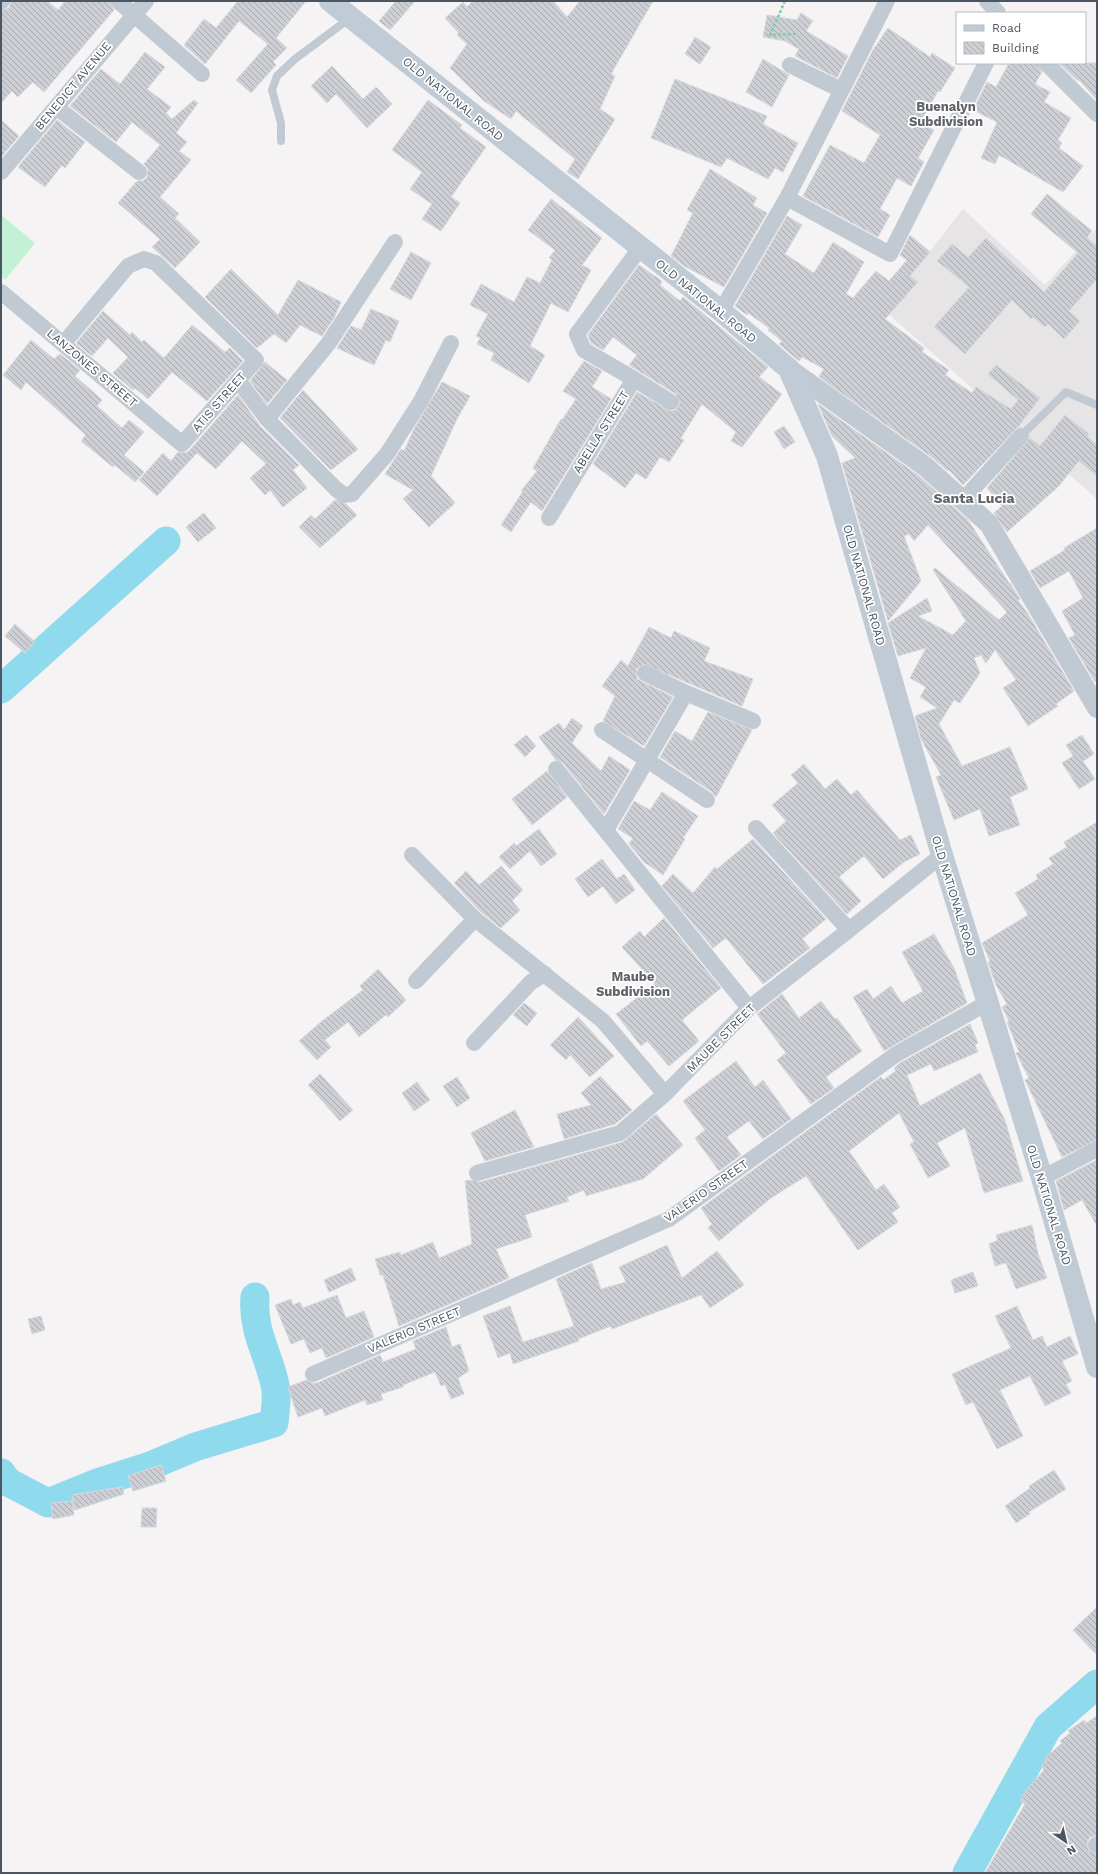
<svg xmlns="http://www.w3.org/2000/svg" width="1098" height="1874" viewBox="0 0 1098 1874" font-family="'Work Sans',sans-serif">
<defs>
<pattern id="building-back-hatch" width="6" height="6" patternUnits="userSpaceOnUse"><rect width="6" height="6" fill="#cdcfd5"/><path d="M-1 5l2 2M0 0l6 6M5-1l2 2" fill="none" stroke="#a8abb0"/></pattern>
</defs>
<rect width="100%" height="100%" fill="#f5f3f3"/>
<path fill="#e6e4e5" d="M963,209L1045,285L1097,228V499L884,310Z"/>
<path fill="#c3f1d5" d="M1,215L35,243L5,280L1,276Z"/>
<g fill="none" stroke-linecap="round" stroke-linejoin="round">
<path stroke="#90daee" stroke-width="29" d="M1,689L166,541
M1,1473L8,1482L48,1503L100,1482L150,1466L195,1447L274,1423C275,1411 278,1396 275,1385C269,1355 252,1331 255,1297
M967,1873L1048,1727L1097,1684"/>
</g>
<path fill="url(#building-back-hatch)" stroke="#d7d9de" d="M11,1H47L58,10L65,1H109L114,10L44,92L33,82L18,97L12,91L1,103V11L9,8Z
M238,1H306L276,38L287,48L273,62L276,65L251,93L236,80L268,44L239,21L205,64L184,45L204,19L216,28Z
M396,1H415L390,30L379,21Z
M473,1H553L567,17L580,1H653L611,74L615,76L600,109L615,119L578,179L567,172L575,159L516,111L511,119L484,101L450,68L467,44L457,35L459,33L445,18L463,2L467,7Z
M801,13L813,21L806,31L848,56L837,78L795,56L799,49L785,41L763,37L767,15L797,20Z
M888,28L930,57L932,53L955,68L940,92L938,91L920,123L934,130L918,158L924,162L911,186L897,178L880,209L890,215L878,237L803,196L830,145L864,163L880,135L842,111L873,50Z
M695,37L711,47L700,64L685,54Z
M145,52L165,67L147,89L171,107L166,113L172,119L194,100L198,103L176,133L187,142L179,151L191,160L160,197L179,214L175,218L200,242L175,268L152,247L160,239L118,203L137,181H142L147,178L148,169L144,164L160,145L132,122L116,142L70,106L101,69L120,84Z
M763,59L789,75L772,107L746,92Z
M1009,63H1037L1042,72L1035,84L1050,92L1044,102L1071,118L1058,140L1062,143L1059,148L1083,166L1063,192L999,155L995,164L981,158L997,122L973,110L987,82L996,87Z
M1059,63H1097V100L1079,80L1078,81Z
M332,66L363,99L376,87L392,104L367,128L336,94L327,103L311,86Z
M675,79L767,116L763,124L798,143L783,172L775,168L768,179L727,158L721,167L651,138Z
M428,100L462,125L460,128L486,147L451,197L460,203L441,231L422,219L432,204L410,189L422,172L392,150Z
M1,120L19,136L2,156L1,155Z
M57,120L85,142L65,168L62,165L45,187L18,167Z
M710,169L757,198L753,205L767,213L724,287L684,266L671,256L693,213L687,210Z
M1047,194L1092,231L1087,238L1097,246V279L1069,311L1080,321L1064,339L1048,324L1045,327L1033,317L1031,319L1012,300L965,354L934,327L969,287L937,261L952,244L968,257L986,238L1044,292L1078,253L1031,214Z
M551,199L602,238L582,265L591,270L568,312L551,303L530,346L545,355L529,383L491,360L494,353L477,344L480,338L476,336L488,314L470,305L481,284L514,302L527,277L540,283L552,260L549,258L555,250L528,230Z
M787,216L802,225L785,254L814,273L833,242L864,262L846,294L853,298L876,271L889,281L907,260L900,255L910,235L930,252L910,276L918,282L885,319L924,348L922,352L949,370L945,375L972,393L976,387L1011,409L1018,400L988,374L996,365L1040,398L1018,427L963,485L949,470L948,471L933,458L826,382L819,376L824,369L802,357L799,361L779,344L782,341L768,330L769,328L748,313L747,315L735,306Z
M411,252L431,263L411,300L390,289Z
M639,265L662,281L660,285L680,301L683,297L768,367L759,377L782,394L742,447L731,441L736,432L702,404L681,438L684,440L669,462L660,457L646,479L636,473L625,488L593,464L637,392L670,411L676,410L680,403L676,394L629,365L637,355L613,337L603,350L591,343L588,335Z
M231,269L278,315L298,280L341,302L334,318L322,336L300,325L286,343L274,334L257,348L205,297Z
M371,309L399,321L390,342L386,340L374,365L337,348L351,326L361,330Z
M103,311L130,335L132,332L142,342L144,340L164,358L192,325L225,352L230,348L243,361L207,401L172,372L148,399L135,388L133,390L113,373L128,357L108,338L92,356L76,343Z
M31,340L54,359L60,354L80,370L75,376L102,400L97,406L122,428L129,420L144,432L124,455L144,472L135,482L115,465L113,467L81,441L86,435L26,382L21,390L3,375Z
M584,361L602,371L592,387L611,399L542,511L531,502L511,532L501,525L523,491H521L537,471L533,468L561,419L562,420L576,399L563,391Z
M265,362L287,380L267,404L250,381Z
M442,382L470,396L457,419L431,476L455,503L429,527L403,499L413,490L385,474L401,449L404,451L414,429Z
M303,390L358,449L331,470L280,418Z
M238,395L260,426L299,465L293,470L307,488L283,507L270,490L265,495L250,478L266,464L242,441L216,469L197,453L157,496L139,480L163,453L171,461L178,452L185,453L189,451Z
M818,404L919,476L968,520L1009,583H1010L1020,599L1018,600L1028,614L1074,691L1056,704L1058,706L1028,726L1003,688L1016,680L995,650L986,663L981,655L974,658L980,673L960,703L954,700L939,724L962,766L1010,747L1028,789L1010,797L1020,825L989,836L980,809L954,820L936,777L941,775L921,739L915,716L937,708L920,697L926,687L910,678L926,648L898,656L888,623L927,598L932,611L918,616L953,635L966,621L933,570L935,568L999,620L1007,612L928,525L914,541L909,534L904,536L921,581L888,621L842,463L855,458L832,436Z
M1065,415L1089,434L1087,436L1097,445V476L1079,461L1058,487L1007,532L994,513L1002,506L987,488L1030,438L1040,446Z
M784,426L795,442L784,449L774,432Z
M335,500L346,504L357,515L320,548L299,527L311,515L315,519Z
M204,513L216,528L198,542L186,527Z
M1097,528V681L1095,682L1069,638L1075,635L1062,611L1083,598L1069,571L1040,588L1030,571L1065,550L1064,548Z
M15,624L35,642L25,653L5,636Z
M649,627L671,638L674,631L710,648L704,661L753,679L742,706L644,664L636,669L637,679L673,697L644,746L603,721L615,696L602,686L621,660L628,666Z
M708,712L752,730L716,797L712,792L660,757L675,731L692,741Z
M572,718L583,726L572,743L601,771L609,756L630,770L604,814L563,763L556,760L539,737L559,723L564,730Z
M526,735L536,746L525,757L514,745Z
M1082,735L1094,754L1083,761L1095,779L1079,789L1062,763L1073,756L1066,745Z
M804,764L825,789L837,779L851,795L857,790L900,840L911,835L920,854L904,862L883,879L864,856L839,877L861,901L847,914L773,833L786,821L772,805L798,783L791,775Z
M547,771L567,797L532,825L512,799Z
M662,792L698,816L683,838L685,839L663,875L644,862L629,844L633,838L618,829L634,801L650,810Z
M1097,822V1140L1062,1157L1025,1080L1029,1078L1017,1055L1016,1053L1019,1052L1007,1022L1009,1021L1002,1007L1007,1004L996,985L988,962L990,961L982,943L1028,915L1015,893L1038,879L1036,875L1053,864L1049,858L1067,847L1064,842Z
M539,829L557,854L541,866L530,851L510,869L499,857L514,843L516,846Z
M753,839L826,919L802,939L810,948L763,984L726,938L713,948L662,886L673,874L693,893L715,867L717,869Z
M602,859L617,879L624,874L635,890L616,904L603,886L588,897L575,879Z
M501,866L523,890L512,901L520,910L501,928L481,912L454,883L466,871L479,885Z
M664,918L721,988L682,1020L699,1041L669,1066L647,1041L641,1046L616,1014L655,984L622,947L640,931L644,937Z
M934,934L954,968L967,1003L884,1051L853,997L867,989L873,999L891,986L902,1003L923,991L902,952Z
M378,969L406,1000L388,1017L386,1015L359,1037L348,1022L325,1040L331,1047L317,1060L299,1041L322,1021L363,990L360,986Z
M782,994L799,1018L821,1001L835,1019L837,1018L862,1051L826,1077L834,1088L811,1104L777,1060L786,1053L757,1014Z
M524,1003L537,1013L527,1026L513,1015Z
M578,1017L614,1056L590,1077L570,1055L566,1060L550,1045Z
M970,1024L978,1043L975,1045L978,1052L934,1071L931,1064L907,1075L920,1106L980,1073L1005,1120L1023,1181L984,1193L965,1128L937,1143L950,1166L928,1178L910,1144L914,1142L899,1113L849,1151L876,1190L884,1184L900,1207L892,1213L898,1222L858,1250L806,1176L771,1198L719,1241L708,1228L712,1224L701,1208L881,1077L883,1080L896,1071L894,1068L900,1063Z
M736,1061L755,1087L763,1080L791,1119L763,1139L749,1121L727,1137L741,1155L719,1171L695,1138L705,1130L683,1101Z
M320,1074L353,1110L340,1121L308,1085Z
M600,1076L632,1110L615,1124L564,1139L557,1114L591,1105L581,1093Z
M457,1077L470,1098L457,1107L443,1086Z
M417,1082L430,1100L414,1111L402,1093Z
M515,1110L534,1147L485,1161L471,1133Z
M656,1114L683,1145L643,1179L586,1196L584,1190L567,1197L569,1201L525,1215L532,1237L496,1249L509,1278L399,1326L383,1275H380L375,1259L400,1252L401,1255L433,1242L439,1258L472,1244L465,1181L471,1180L480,1182L623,1142Z
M1097,1160V1226L1082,1200L1064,1210L1056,1181Z
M1032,1225L1038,1254L1047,1278L1016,1289L1006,1263L995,1266L989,1244L998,1240L996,1235Z
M667,1245L682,1278L717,1251L744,1285L710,1308L701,1295L612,1329L611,1326L578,1339L579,1341L513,1364L510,1353L498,1358L483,1316L510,1306L523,1342L574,1326L556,1279L592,1263L601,1289L626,1282L619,1267Z
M351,1268L356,1280L329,1292L324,1280Z
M973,1272L978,1286L955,1293L951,1280Z
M337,1295L346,1318L364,1311L374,1337L326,1358L322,1348L310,1353L304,1339L291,1344L275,1305L291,1299L293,1305L300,1302L303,1308Z
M1017,1306L1033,1340L1042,1336L1047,1347L1070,1336L1078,1354L1062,1361L1072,1381L1066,1384L1071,1393L1045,1406L1030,1376L1000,1390L1023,1436L997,1449L973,1402L966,1405L952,1374L1011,1348L995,1316Z
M41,1316L45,1330L32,1334L28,1319Z
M446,1327L452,1347L460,1344L469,1371L458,1378L464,1394L451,1399L445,1384L441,1386L435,1372L403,1385V1387L381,1394L383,1400L367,1405L365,1400L325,1416L322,1408L298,1417L288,1387L306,1380L312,1383H317L380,1355L383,1362L416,1349L413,1341Z
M161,1465L166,1481L133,1491L128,1476Z
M1054,1470L1066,1489L1029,1512L1030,1514L1016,1523L1005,1506L1030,1488L1029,1486Z
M122,1487L124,1494L75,1510L72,1495Z
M72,1501L74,1515L53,1519L51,1503Z
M142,1508H157L156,1527H141Z
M1097,1607V1655L1073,1630Z
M1097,1716V1835L1090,1837L1087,1843L1089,1851L1097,1854V1873H985L1025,1804L1020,1801L1027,1789L1044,1770L1041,1766L1047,1760L1045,1758L1062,1743L1060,1741L1070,1733L1068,1731L1084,1720L1086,1723Z"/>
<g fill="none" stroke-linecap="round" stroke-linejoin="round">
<path stroke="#7ad0a6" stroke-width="2.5" stroke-dasharray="3 2" stroke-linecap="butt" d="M785,1L770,35L795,34"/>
<path stroke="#c1cad2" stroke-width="8" d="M281,141V123L272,90L277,76L295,59L350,18
M1021,436L1066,392L1097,405"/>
<path stroke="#c1cad2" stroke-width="16" d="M118,1L202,74
M987,1L998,13
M1,2L2,1
M1046,63L1097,114
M790,65L841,90
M56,107L139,172
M1,172L146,1
M787,198L890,254L986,63
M1,292L182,444L256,360L156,263L144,259L128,266L63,344
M721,311L787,198L887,1
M634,379L671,402
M238,380L267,419L336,489L344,495L352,494L387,454L421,401L451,343
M267,419L328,344L395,242
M963,500L1021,436
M549,518L634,379L584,350L577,334L640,248
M645,673L686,693L753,721
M602,730L707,800
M556,769L749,1008
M756,828L849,930
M606,830L686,693
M412,855L475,919L603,1021L665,1094
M416,981L475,919
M474,1043L531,982L545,974
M477,1173L620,1133L665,1094L749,1008L849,930L942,855
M1042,1178L1097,1149
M313,1374L669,1219L895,1055L987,1003
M1096,1845L1097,1844"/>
<path stroke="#c1cad2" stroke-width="20" d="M789,369L926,467L989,524L1097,708"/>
<path stroke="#c1cbd6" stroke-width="22" d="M330,1L721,311L789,369L827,456L942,855L1042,1178L1097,1367"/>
</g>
<g text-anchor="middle" stroke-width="3.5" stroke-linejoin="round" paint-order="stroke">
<g font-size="12" fill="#4a5661" stroke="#fff">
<text transform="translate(73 86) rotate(-50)" y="4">BENEDICT AVENUE</text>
<text transform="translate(453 99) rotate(39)" y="4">OLD NATIONAL ROAD</text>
<text transform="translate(706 301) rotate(39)" y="4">OLD NATIONAL ROAD</text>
<text transform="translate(92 368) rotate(40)" y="4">LANZONES STREET</text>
<text transform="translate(219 402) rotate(-49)" y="4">ATIS STREET</text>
<text transform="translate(601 432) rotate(-58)" y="4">ABELLA STREET</text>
<text transform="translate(864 585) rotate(74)" y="4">OLD NATIONAL ROAD</text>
<text transform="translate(954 896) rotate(73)" y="4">OLD NATIONAL ROAD</text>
<text transform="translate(721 1038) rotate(-45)" y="4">MAUBE STREET</text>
<text transform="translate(706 1191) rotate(-35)" y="4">VALERIO STREET</text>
<text transform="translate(1049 1205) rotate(73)" y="4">OLD NATIONAL ROAD</text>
<text transform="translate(414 1330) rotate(-23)" y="4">VALERIO STREET</text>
</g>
<g font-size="13" font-weight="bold" fill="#5f6368" stroke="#fff">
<text x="946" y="111">Buenalyn<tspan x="946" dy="15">Subdivision</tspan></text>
<text x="633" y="981">Maube<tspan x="633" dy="15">Subdivision</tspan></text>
</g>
<g font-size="14" font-weight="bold" fill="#5f6368" stroke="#fff">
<text x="974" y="503">Santa Lucia</text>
</g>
</g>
<rect width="1098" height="1874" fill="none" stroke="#4a5661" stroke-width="4"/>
<rect x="956" y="12" width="130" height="52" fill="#ffffff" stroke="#b7bbc0"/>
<rect x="964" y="25" width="20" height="6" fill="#c1cbd6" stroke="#b7bbc0"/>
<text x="992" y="32" font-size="12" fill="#4a5661">Road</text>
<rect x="964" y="42" width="20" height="12" fill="url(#building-back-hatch)" stroke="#b7bbc0"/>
<text x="992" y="52" font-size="12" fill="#4a5661">Building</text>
<g transform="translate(1066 1842) rotate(146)" stroke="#ffffff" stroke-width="3" paint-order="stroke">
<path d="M0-3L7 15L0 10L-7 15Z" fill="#4a5661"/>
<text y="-6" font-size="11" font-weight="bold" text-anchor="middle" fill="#4a5661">N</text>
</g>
</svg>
